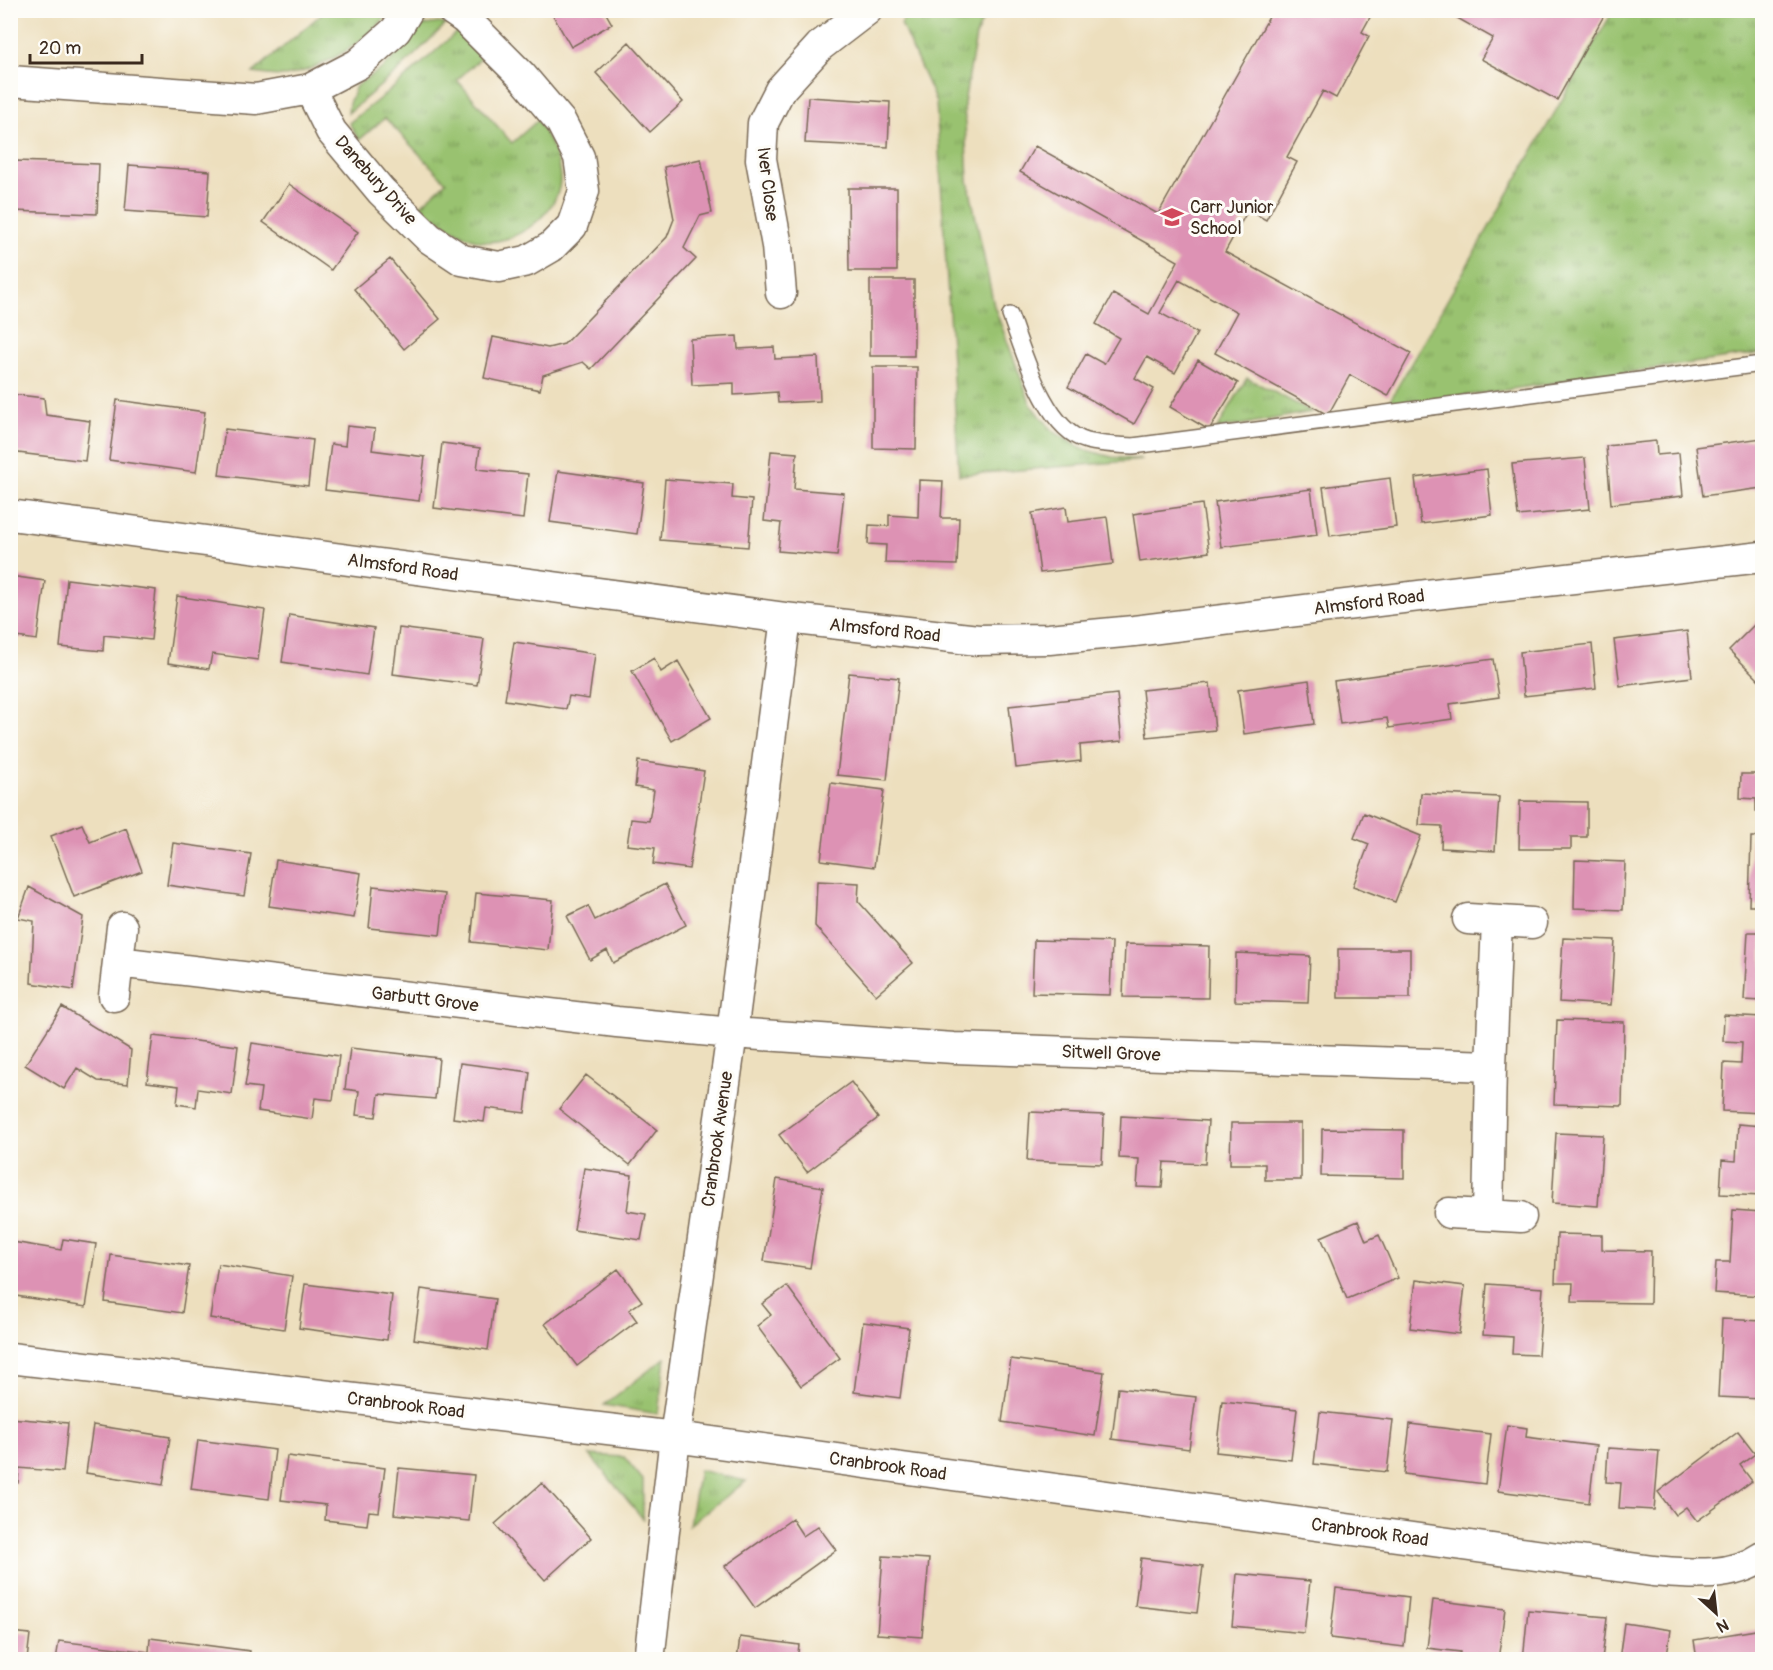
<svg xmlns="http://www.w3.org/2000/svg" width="1773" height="1670" viewBox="0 0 1773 1670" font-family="Pangolin,sans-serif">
<defs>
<pattern id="grass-tufts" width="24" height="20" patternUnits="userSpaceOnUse" patternTransform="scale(1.5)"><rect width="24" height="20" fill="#99c26f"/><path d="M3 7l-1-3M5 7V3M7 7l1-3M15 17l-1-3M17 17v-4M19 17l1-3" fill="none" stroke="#7e9e5b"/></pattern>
</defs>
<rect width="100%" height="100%" fill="#fdfcf7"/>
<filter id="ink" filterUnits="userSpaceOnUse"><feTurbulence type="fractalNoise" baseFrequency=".0167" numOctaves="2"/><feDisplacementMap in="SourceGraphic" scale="12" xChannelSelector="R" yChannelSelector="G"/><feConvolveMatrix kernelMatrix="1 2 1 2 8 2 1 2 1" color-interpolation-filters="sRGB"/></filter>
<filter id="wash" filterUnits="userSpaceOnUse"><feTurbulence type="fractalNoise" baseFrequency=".008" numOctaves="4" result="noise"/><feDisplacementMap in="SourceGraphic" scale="24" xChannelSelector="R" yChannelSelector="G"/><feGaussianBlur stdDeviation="1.35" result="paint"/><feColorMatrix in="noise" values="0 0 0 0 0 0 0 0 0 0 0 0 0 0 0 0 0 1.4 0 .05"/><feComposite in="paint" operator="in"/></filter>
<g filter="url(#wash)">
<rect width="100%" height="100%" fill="#eddfbe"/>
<path fill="url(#grass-tufts)" stroke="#6a7646" stroke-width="1.5" d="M325,11H391C367,41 328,66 290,75C279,78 264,74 253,73Z
M907,11H986L976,36L964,103L968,180L994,306L1031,405L1054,432L1082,449L1112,457L1143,460L959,475L936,102L901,24Z
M1613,11H1762V353L1386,407Z
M438,23L446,24L398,71L348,113L349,103L356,86L384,67L404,48L420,26Z
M459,30L482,57L457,80L512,143L538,120C548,139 560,157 560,180C559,214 513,247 480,241C458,236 439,219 420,206L446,182L385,118L359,140L349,123L403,80Z
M1247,378L1312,412L1217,429Z
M665,1358L658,1414L604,1405Z
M590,1455L624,1457L643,1480V1519Z
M699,1470L746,1481L689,1525Z"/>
<g id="blocks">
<path fill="#dd92b4" d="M550,10H604L612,24L571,47Z
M1273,10H1374L1362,32L1369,36L1336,98L1323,91L1287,157L1297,162L1266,220L1248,210L1225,252L1411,353L1388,396L1350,375L1328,415L1215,353L1237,312L1179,280L1160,313L1197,333L1175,373L1147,357L1135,378L1154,389L1134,424L1068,387L1086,354L1104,364L1119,338L1096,324L1113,294L1149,314L1178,261L1020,172L1035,146L1158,214Z
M1443,10H1607L1557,100L1481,59L1493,38Z
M629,42L683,102L650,132L596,73Z
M808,97L890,102L888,147L805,143Z
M701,159L712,213L700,216L684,248L696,259L591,369L583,362L543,375L540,390L484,378L493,337L548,348L564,344L667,237L674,219L664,167Z
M15,161L99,164L97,214L13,211Z
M129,165L210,171L207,217L125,211Z
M289,184L358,232L331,270L263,222Z
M848,188H897V271H849Z
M390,259L440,319L404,349L354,289Z
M870,280H914V356H870Z
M737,336L738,349L774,347L775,359L818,357L820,401L778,403L777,392L734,395V383L692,385L690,339Z
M1198,360L1238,383L1209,430L1170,407Z
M873,367H917L916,449L873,448Z
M10,394L44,398L46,415L90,421L85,461L10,452Z
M117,400L205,412L196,472L109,460Z
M347,426L375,429L372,450L425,457L419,501L325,490L331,444L345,446Z
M225,429L313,440L308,486L219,475Z
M1762,438V488L1703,496L1696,447Z
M1656,441L1657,455L1679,453L1683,496L1611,504L1606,446Z
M442,443L480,448L477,469L528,474L523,519L434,508Z
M771,451L797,453L794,489L844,493L837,556L778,551L781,523L764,521Z
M1585,458L1590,509L1518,516L1512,464Z
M1487,469L1492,515L1421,524L1415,478Z
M558,471L644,483L637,534L550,522Z
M1390,478L1396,527L1330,536L1323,487Z
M665,479L733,484L732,498L752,500L748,547L660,540Z
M919,480L943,481L941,518H959L957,565L885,563L886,545L868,544L869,525L889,526V515L918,517Z
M1311,489L1317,535L1221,547L1215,502Z
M1202,504L1209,552L1140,562L1133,514Z
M1066,507L1068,522L1107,517L1113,564L1040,573L1032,513Z
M10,576L45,581L37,640L10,636Z
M67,579L156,590L151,640L104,635L103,651L60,647Z
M177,596L265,610L258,660L212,654L209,669L168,663Z
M289,615L374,628L367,675L282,662Z
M1762,617V683L1729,650Z
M399,628L484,639L477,685L393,674Z
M1687,631L1692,677L1620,686L1614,640Z
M514,642L595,654L589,699L569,696L566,709L505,700Z
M1592,644L1596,688L1524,696L1520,652Z
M654,658L661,672L678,661L711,718L672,741L632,671Z
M1493,659L1499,697L1450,704L1452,719L1389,728L1387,718L1340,724L1334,681Z
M849,673L899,678L887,780L837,775Z
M1309,680L1314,724L1244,734L1238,690Z
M1210,683L1215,730L1147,737L1142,690Z
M1117,694L1122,741L1080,745L1081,761L1016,768L1009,706Z
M638,761L704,771L689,869L653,864L655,848L627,845L631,819L649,821L654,790L635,787Z
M1741,774H1762V811H1756V799L1740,798Z
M831,783L884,790L874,867L821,860Z
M1421,793L1499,797L1495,851L1441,848L1442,826L1419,825Z
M1520,801L1587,802V837H1571V849H1519Z
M1364,813L1421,836L1395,902L1353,886L1369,844L1354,838Z
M82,824L90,842L126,828L142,871L74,897L51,836Z
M1751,837H1762V906H1749Z
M173,843L251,854L244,896L167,885Z
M276,860L361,873L354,918L269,906Z
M1575,860L1625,862L1623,910L1574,908Z
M817,881L859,883L858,901L913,963L876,995L815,926Z
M665,884L686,925L613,963L607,950L590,960L567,916L588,906L595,920Z
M373,886L445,894L440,935L369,928Z
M29,887L83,917L73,990L31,983L34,921L18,918Z
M476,893L553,900L548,950L471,942Z
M1748,932H1762V1001L1744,1000Z
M1563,938L1615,940L1611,1005L1559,1002Z
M1034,940L1112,942L1110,995L1032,993Z
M1125,944L1209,946L1208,998L1123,997Z
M1338,949H1410V998H1338Z
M1236,953L1310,956L1308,1003L1235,1001Z
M62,1007L131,1050L128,1084L98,1081L77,1068L64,1089L25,1065Z
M1724,1015L1762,1017V1113L1722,1111L1724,1063L1741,1064L1742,1042L1723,1041Z
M1557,1020L1624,1022L1622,1106L1554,1104Z
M153,1036L238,1046L232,1094L198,1089L196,1107L177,1104L179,1086L147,1082Z
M252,1043L339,1056L333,1100L315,1098L312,1119L258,1111L261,1088L245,1086Z
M350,1048L439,1058L435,1099L379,1094L376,1117L356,1115L359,1091L345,1089Z
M460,1063L530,1072L525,1113L486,1108L484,1122L453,1118Z
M586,1075L657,1130L630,1165L559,1109Z
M851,1082L878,1118L807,1172L779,1135Z
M1030,1112L1104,1115L1102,1164L1027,1161Z
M1121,1116L1208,1121L1205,1164L1164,1162L1162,1188L1137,1187L1139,1159L1119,1158Z
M1231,1123H1301V1180H1265V1164H1230Z
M1738,1124L1762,1126V1196L1720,1194L1722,1160L1736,1161Z
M1322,1129L1404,1130V1178L1321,1176Z
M1556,1133L1603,1135L1598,1206L1552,1203Z
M584,1168L632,1175L627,1211L646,1214L641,1240L574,1230Z
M777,1179L823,1187L810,1268L764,1261Z
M1733,1210L1762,1212V1296L1714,1293L1716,1262H1730Z
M1358,1221L1366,1241L1379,1235L1398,1278L1347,1299L1321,1237Z
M1557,1234L1602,1235V1250L1651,1251L1650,1303L1572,1302L1573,1283H1555Z
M63,1239L96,1244L86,1307L10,1295L12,1242L61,1250Z
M111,1255L189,1266L182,1313L105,1302Z
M218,1264L292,1276L284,1329L210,1318Z
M618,1269L642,1301L629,1310L637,1321L577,1366L545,1324Z
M1416,1280L1465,1286L1459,1334L1410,1328Z
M305,1284L392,1295L387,1340L299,1328Z
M1487,1284L1543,1288L1538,1355L1512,1354L1513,1337L1483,1335Z
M787,1286L840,1358L801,1386L757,1326L771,1315L762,1304Z
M421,1289L495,1299L488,1350L414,1339Z
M1722,1319L1762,1321V1399L1718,1397Z
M863,1322L909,1328L900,1398L854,1392Z
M1011,1359L1104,1372L1095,1436L1002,1422Z
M1118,1388L1196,1397L1189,1449L1112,1439Z
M1222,1401L1297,1409L1291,1460L1216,1452Z
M1320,1412L1393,1420L1387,1472L1314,1464Z
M10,1418L68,1423L63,1472L19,1468L18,1483L10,1482Z
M1410,1424L1491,1434L1485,1484L1404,1474Z
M93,1425L170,1437L163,1485L86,1473Z
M1507,1425L1527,1428L1526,1437L1596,1446L1589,1503L1498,1491Z
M1738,1432L1755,1454L1740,1465L1752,1481L1697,1521L1686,1507L1675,1515L1658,1492Z
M198,1440L275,1450L269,1499L191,1489Z
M1608,1448L1659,1451L1654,1510L1619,1508L1621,1483L1606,1482Z
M287,1456L385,1468L379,1512L369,1511L367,1525L325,1520L326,1505L281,1500Z
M399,1468L474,1475L469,1521L394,1514Z
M542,1483L591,1538L545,1580L495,1524Z
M792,1519L803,1536L818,1526L836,1550L755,1608L725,1566Z
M883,1556L929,1559L922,1637L877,1634Z
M1141,1558L1203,1566L1197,1613L1135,1606Z
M1237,1574L1310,1581L1304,1633L1232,1626Z
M1336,1588L1409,1597L1404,1647L1330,1638Z
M1433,1600L1505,1609L1498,1660H1459L1460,1652L1427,1648Z
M1528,1610L1607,1617L1602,1660H1523Z
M1624,1623L1671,1630L1666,1660H1619Z
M1762,1629V1660H1697L1694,1640Z
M10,1632L30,1634L27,1660H10Z
M740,1637L799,1645L797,1660H737Z
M150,1638L250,1651L249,1660H56L59,1641L149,1652Z"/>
</g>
</g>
<g filter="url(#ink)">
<use href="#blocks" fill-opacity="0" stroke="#796956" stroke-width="1.5"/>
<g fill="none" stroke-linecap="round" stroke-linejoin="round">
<g stroke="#796956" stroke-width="18">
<path id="service" d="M1010,315C1024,352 1045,430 1087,441C1102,445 1119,445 1133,446L1762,364"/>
</g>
<g stroke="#796956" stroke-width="33">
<path id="minor" d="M10,81L256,99L310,89L358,64L396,30L408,10
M310,89L331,131L381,191L429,238L462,260L499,267L527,261L551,247L572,226L584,191L579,157L561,122L521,75L465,19L452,10
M781,293L777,246L761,159L763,123L780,90L820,46L867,10
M10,515L786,618L978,640L1049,639L1134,631L1468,590L1762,557
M1468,919L1532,923
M118,962L617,1022L732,1033L954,1048L1491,1066
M114,996L122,927
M1449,1213L1521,1217
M1488,1215L1491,1066L1497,921
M10,1358L675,1437L1653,1571C1689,1574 1730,1579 1762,1557
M649,1660L675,1437L732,1033L786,618"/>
</g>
<use href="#service" stroke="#fff" stroke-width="15"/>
<use href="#minor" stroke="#fff" stroke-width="30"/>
</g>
</g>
<defs>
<g id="school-bare" transform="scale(1.8)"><path d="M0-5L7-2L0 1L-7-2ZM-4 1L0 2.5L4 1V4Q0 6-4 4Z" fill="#d1495b" stroke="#fdfcf7" stroke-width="2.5" paint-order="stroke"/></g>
</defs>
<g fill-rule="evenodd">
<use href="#school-bare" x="1172" y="217"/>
</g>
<g text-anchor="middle" stroke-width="6" stroke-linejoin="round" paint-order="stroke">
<g font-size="18" fill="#3b2a1e" stroke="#fdfcf7">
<text transform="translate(376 180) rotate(48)" y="6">Danebury Drive</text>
<text transform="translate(768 184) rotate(83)" y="6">Iver Close</text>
<text transform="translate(403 567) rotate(8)" y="6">Almsford Road</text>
<text transform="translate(1369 602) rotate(-7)" y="6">Almsford Road</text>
<text transform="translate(885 630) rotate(6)" y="6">Almsford Road</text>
<text transform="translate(425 999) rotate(7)" y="6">Garbutt Grove</text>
<text transform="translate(1111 1053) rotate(2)" y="6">Sitwell Grove</text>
<text transform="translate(717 1139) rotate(-82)" y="6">Cranbrook Avenue</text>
<text transform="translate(406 1405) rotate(7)" y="6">Cranbrook Road</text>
<text transform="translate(888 1466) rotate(8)" y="6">Cranbrook Road</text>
<text transform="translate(1370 1532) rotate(8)" y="6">Cranbrook Road</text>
</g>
<g font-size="18" fill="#3b2a1e" stroke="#fdfcf7" text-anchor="start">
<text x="1190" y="213">Carr Junior<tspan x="1190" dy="21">School</tspan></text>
</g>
</g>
<rect width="1773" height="1670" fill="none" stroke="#fdfcf7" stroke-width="36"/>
<g transform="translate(1716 1613) rotate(153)" stroke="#fdfcf7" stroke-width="4.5" paint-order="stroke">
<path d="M0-4.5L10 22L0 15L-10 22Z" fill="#3b2a1e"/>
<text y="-9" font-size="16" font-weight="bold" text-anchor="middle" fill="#3b2a1e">N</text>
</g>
<path d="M30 54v9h112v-9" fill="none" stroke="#3b2a1e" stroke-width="3"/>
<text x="39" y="54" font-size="18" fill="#3b2a1e" stroke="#fdfcf7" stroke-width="4.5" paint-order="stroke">20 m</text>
</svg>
